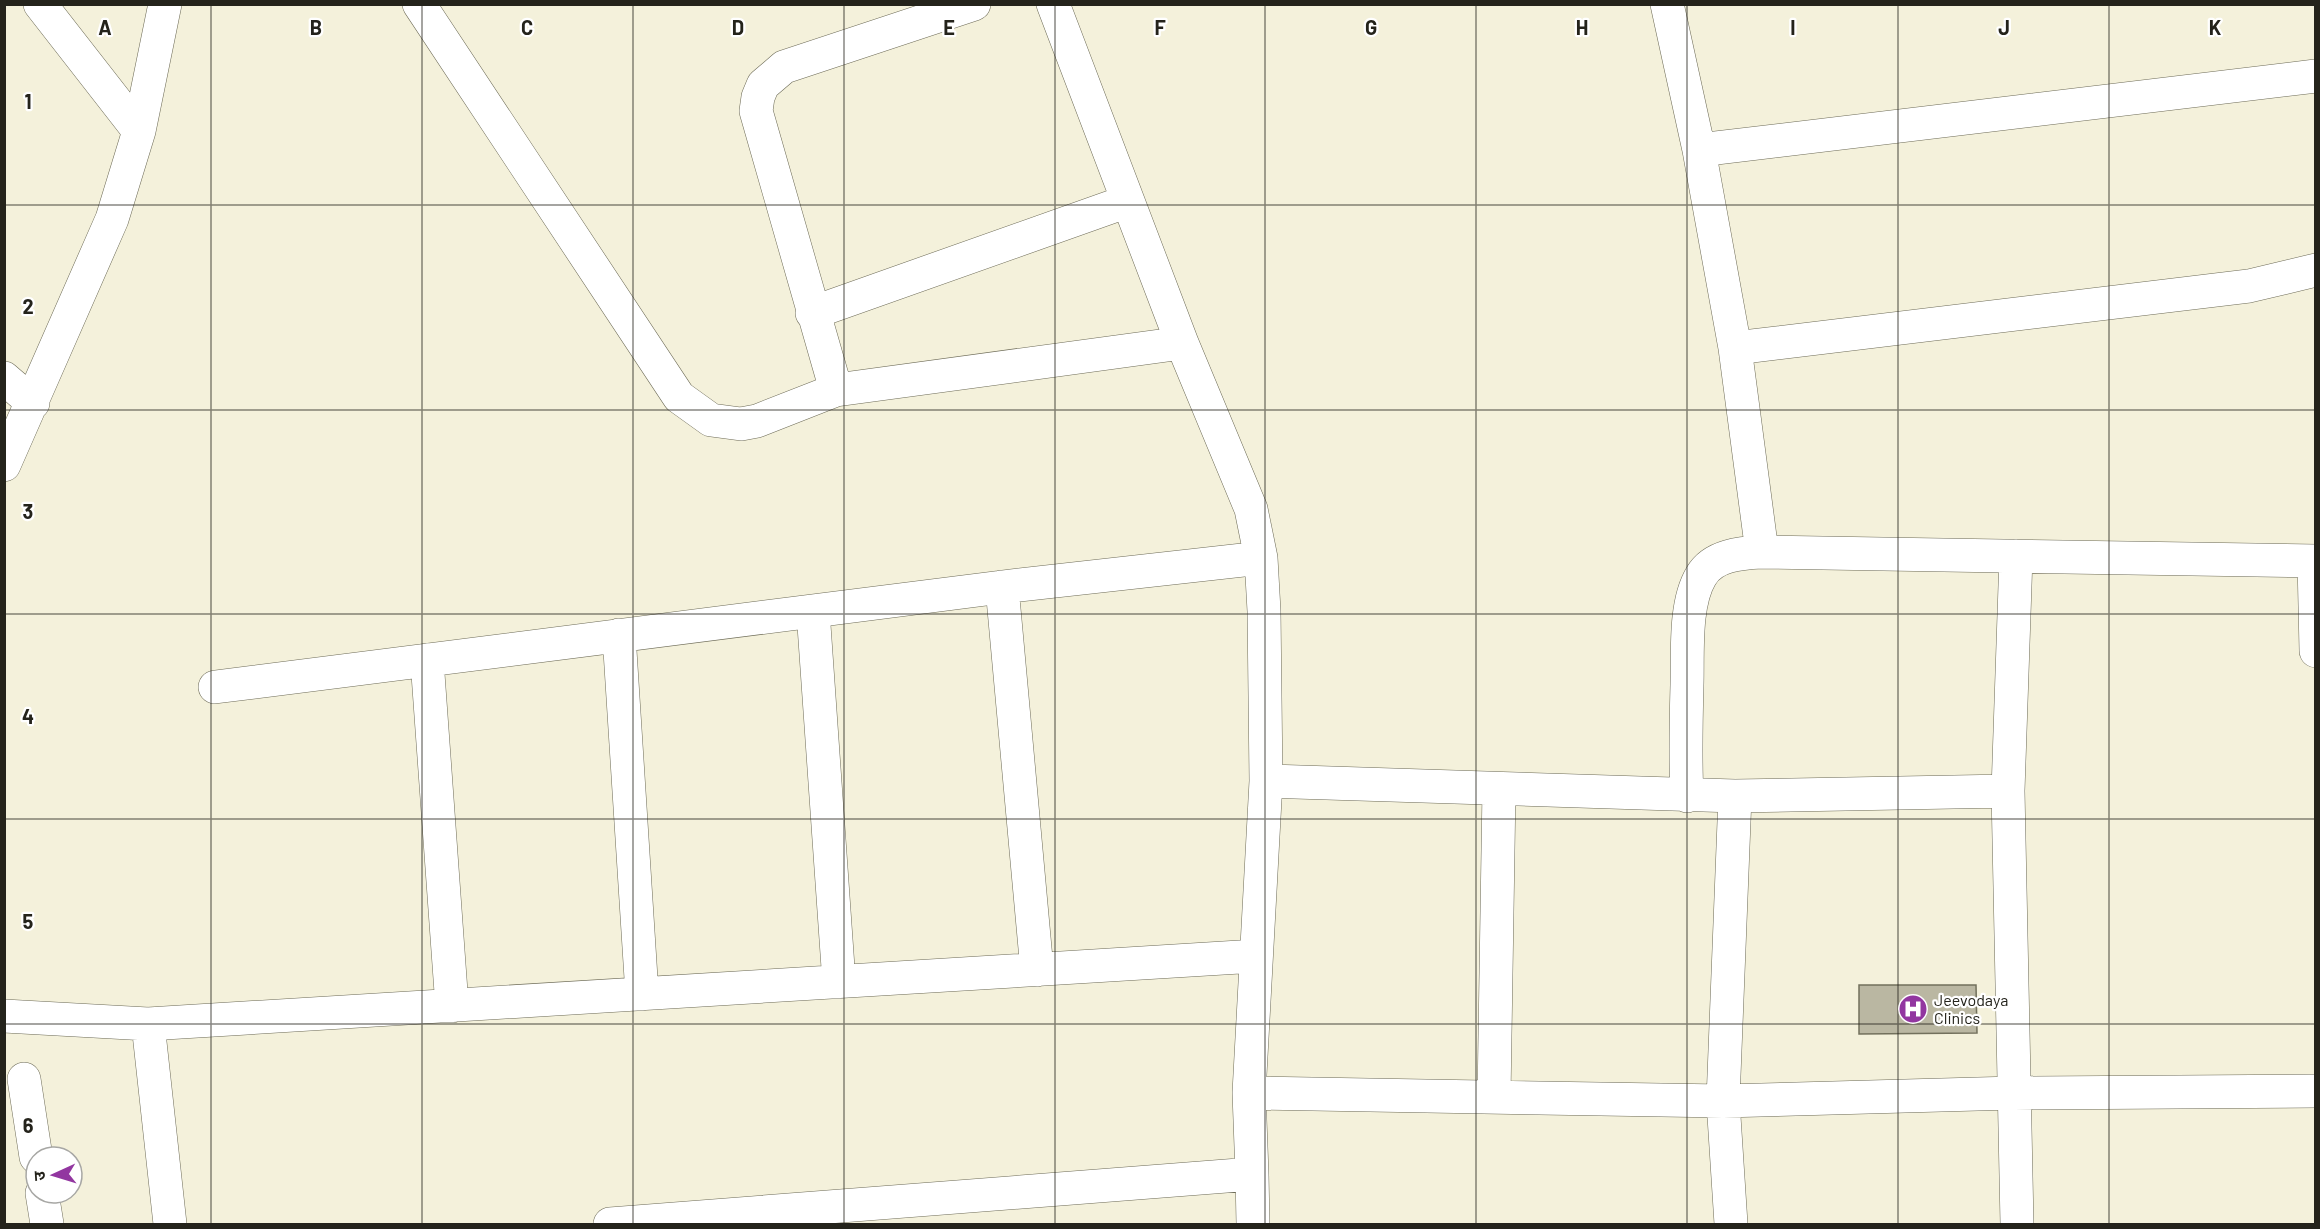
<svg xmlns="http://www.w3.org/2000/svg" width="2320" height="1229" viewBox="0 0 2320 1229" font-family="Barlow,'Noto Sans Devanagari',sans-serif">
<rect width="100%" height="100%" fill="#f4f1db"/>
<path fill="#bab7a2" stroke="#72705c" stroke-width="1.5" d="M1859,985H1976L1977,1033L1859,1034Z"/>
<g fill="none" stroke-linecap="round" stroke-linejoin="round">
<g stroke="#6d6b57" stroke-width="34">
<path id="minor" d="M40,4L139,131
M419,4L679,397L711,420L741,424L757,421L836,390L1182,343
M1053,4L1182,343L1251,509L1261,558L1264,611L1266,781
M1667,4L1699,150L1735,348L1762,552C1741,553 1713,555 1701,576C1684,604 1688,654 1687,685C1686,722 1685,759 1687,796
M1699,150L2316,76
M812,313L1128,201
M1735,348L2249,286L2316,270
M4,378L33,403
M836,390L756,111L758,97L763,85L784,67L974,4
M4,465L112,219L139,131L165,4
M1762,552L2316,561
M2314,561L2316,651
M1002,587L1037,970
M813,611L839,982
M619,635L642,994
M427,660L452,1006
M215,687L1002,587L1261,558
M2008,791L2016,556
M4,1016L148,1024L170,1224
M148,1024L1256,956
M24,1079L36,1157
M1249,1093L1723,1101L2014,1093L2316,1091
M1494,1097L1499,789
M1252,1174L1253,1224
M42,1193L47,1224
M610,1224L1252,1174L1249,1093L1266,781L1735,796L2008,791L2017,1224
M1731,1224L1723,1101L1735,796"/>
</g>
<use href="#minor" stroke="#fff" stroke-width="33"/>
</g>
<path fill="none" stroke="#24231b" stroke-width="1.5" stroke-opacity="0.55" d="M211,4V1224M422,4V1224M633,4V1224M844,4V1224M1055,4V1224M1265,4V1224M1476,4V1224M1687,4V1224M1898,4V1224M2109,4V1224M4,205H2316M4,410H2316M4,614H2316M4,819H2316M4,1024H2316"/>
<defs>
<g id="hospital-disc" transform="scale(1.5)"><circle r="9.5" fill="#9236a0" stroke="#fff"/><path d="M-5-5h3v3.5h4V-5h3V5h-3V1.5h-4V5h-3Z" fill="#fff"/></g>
</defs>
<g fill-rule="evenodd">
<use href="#hospital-disc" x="1913" y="1009"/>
</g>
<g text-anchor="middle" stroke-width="4.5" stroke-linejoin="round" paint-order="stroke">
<g font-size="16" fill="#24231b" stroke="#fff" text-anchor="start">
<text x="1934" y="1006">Jeevodaya<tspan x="1934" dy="18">Clinics</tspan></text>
</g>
</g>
<g font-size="20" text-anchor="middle" font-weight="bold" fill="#24231b" stroke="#fff" stroke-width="4.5" stroke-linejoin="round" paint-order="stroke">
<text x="105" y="35">A</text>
<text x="316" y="35">B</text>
<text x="527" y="35">C</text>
<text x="738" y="35">D</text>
<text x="949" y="35">E</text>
<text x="1160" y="35">F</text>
<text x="1371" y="35">G</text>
<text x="1582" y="35">H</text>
<text x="1793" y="35">I</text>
<text x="2004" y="35">J</text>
<text x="2215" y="35">K</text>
<text x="28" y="109">1</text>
<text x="28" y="314">2</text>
<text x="28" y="519">3</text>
<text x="28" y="724">4</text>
<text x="28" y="929">5</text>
<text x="28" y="1133">6</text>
</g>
<rect width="2320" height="1229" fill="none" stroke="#24231b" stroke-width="12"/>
<g transform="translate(54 1175) rotate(266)"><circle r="28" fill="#ffffff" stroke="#a7a7a4" stroke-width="1.5"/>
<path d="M0-4.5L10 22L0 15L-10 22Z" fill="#9236a0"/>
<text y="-9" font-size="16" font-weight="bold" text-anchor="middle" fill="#24231b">उ</text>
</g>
</svg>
